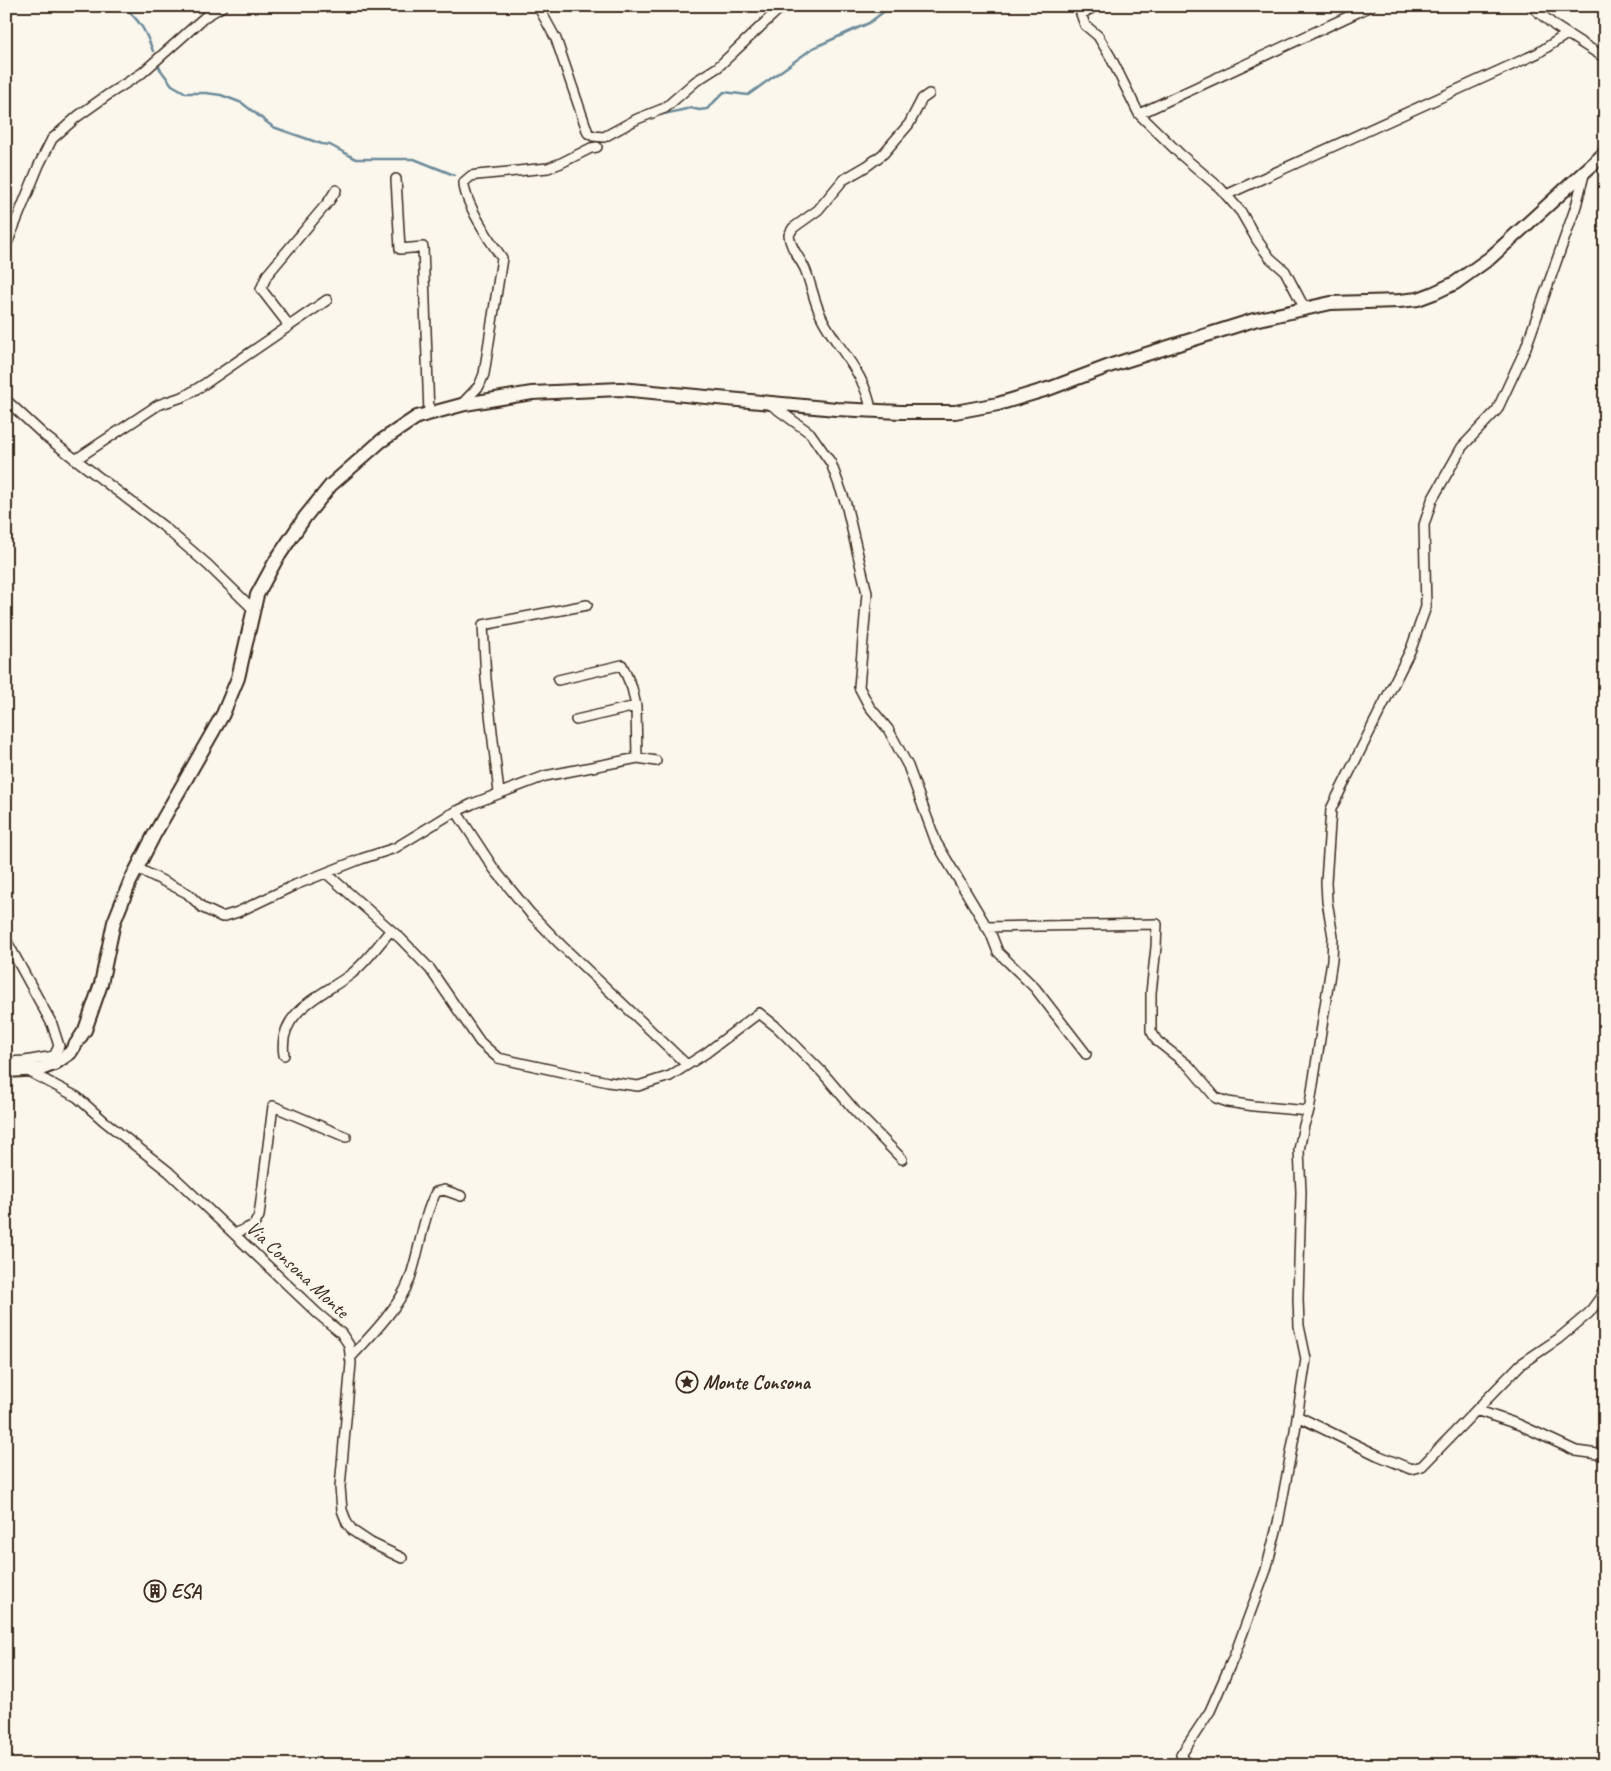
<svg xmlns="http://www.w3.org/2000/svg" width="1611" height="1771" viewBox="0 0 1611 1771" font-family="Caveat,sans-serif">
<rect width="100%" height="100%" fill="#fbf7ec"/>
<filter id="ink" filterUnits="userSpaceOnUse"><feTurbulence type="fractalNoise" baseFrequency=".02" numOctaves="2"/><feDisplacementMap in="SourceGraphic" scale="10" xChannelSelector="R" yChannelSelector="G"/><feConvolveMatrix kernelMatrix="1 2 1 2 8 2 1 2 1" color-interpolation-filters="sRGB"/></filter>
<g filter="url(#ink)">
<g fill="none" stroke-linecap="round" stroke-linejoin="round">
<path stroke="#6c8b9b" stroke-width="2.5" d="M123,6C141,22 145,30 153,51
M158,64L160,69L172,85L186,93H206L221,95L242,103L273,127L322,144L330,145L356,159H414L454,175
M659,115L691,108L699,110L707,109L724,92L748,95L813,48L869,23L891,6"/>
<g stroke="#3b2a1e" stroke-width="12">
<path id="street" d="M538,6L556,39L588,133L593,136L604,137L637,119L665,108L696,81L718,67L778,10L794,6
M1096,6L1081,14L1085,25L1098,36L1110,56L1139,114L1180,154L1220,188L1241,212L1257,240L1270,258L1285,271L1305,309
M1531,6L1555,26L1605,58
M1139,114L1371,6
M396,179L400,249L423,247L429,414
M1226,195L1538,53L1567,34
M6,246L39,165L52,139L78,116L109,94L142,73L206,16L223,6
M288,327L285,320L261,289L267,275L329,201L336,190
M6,400L45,436L163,526L208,565L253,609
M770,404L810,433L831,463L846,504L867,593L859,687L869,706L888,729L908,766L936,842L991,934L998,952L1035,988L1086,1054
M461,405L479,386L484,374L502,258C491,243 463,200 464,182L471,176L477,175L548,168L561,163L591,148L597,147
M871,410C866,375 839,350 823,320C814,303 812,286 805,269C800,258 790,248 789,235L793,228L818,210L843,180L867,166L883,154L909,124L922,99L929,94
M75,460L158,405L185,396L206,383L327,300
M558,680L622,665L632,688L636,706L637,758
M576,720L636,706
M499,793L486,679L483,625L587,605
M456,811L494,869L530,913L560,944L687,1065
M137,868L187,893L203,908L222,917L238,912L295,885L361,859L395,848L449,815L472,804L545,776L638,758L656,761
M326,873L401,939L430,969L480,1042L498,1058L608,1082L638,1086L670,1076L706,1053L759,1013L778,1028L822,1072L856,1112L902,1159
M986,927L1157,924L1156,947L1151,993V1031L1157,1041L1189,1066L1216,1098L1228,1102L1254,1106L1309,1111
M6,940L52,1024L59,1046L54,1056L25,1061L6,1062
M284,1055C277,1012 321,996 350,975C366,963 378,945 391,930
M28,1071L77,1097L104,1121L169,1172L317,1313L341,1333L349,1345L351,1363L340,1487L342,1510L347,1523L353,1531L371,1543L402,1558
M234,1234L254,1225L259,1216L273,1106L346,1137
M350,1358C370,1337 401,1305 410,1278C420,1250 422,1219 436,1192L444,1190L461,1196
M1476,1410L1520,1425L1576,1451L1605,1455
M1297,1416L1377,1455L1411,1469L1422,1466L1521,1364L1558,1339L1589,1313L1600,1298L1605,1287
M1188,1765L1181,1755L1210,1711L1235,1654L1266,1570L1278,1523L1294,1437L1306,1359L1299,1326L1298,1299L1301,1192L1299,1150L1304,1125L1309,1111L1332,960L1333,937L1327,901L1326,882L1331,809L1411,649L1426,607L1424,525L1432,500L1462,447L1497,410L1525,350L1576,206L1585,171"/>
</g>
<g stroke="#3b2a1e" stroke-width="16">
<path id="secondary" d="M6,1071L41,1069L54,1064L70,1053L85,1030L101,984L114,922L130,882L154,835L223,714L238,678L257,595L276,560L305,517L331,485L381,441L417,417L465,404L532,393L620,389L836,409L901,412H955L998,404L1051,388L1112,365L1254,320L1331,303L1399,301L1418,299L1434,293L1455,283L1490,258L1605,153"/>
</g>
<use href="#street" stroke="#fbf7ec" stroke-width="9"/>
<use href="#secondary" stroke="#fbf7ec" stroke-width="12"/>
</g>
</g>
<defs>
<g id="sight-ring" transform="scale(1.125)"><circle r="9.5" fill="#fbf7ec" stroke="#3b2a1e" stroke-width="1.5"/><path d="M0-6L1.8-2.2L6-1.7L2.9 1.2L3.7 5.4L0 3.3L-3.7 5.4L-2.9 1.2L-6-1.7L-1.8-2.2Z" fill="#3b2a1e"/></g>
<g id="building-ring" transform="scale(1.125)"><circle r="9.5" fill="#fbf7ec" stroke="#3b2a1e" stroke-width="1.5"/><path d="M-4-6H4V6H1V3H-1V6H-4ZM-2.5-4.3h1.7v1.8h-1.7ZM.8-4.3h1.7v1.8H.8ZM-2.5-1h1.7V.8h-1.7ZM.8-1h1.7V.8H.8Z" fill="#3b2a1e"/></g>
</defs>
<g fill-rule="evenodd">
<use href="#sight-ring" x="687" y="1382"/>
<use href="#building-ring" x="155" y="1591"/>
</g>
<g text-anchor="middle" stroke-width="4" stroke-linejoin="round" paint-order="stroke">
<g font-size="20" fill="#3b2a1e" stroke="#fbf7ec">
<text transform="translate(298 1269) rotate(43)" y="7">Via Consona Monte</text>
</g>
<g font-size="20" font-weight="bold" fill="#3b2a1e" stroke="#fbf7ec" text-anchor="start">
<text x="703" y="1389">Monte Consona</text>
<text x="171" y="1598">ESA</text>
</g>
</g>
<rect width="1611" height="1771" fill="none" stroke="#fbf7ec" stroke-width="25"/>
<rect x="12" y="12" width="1586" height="1746" fill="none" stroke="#3b2a1e" stroke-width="2" filter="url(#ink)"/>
</svg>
